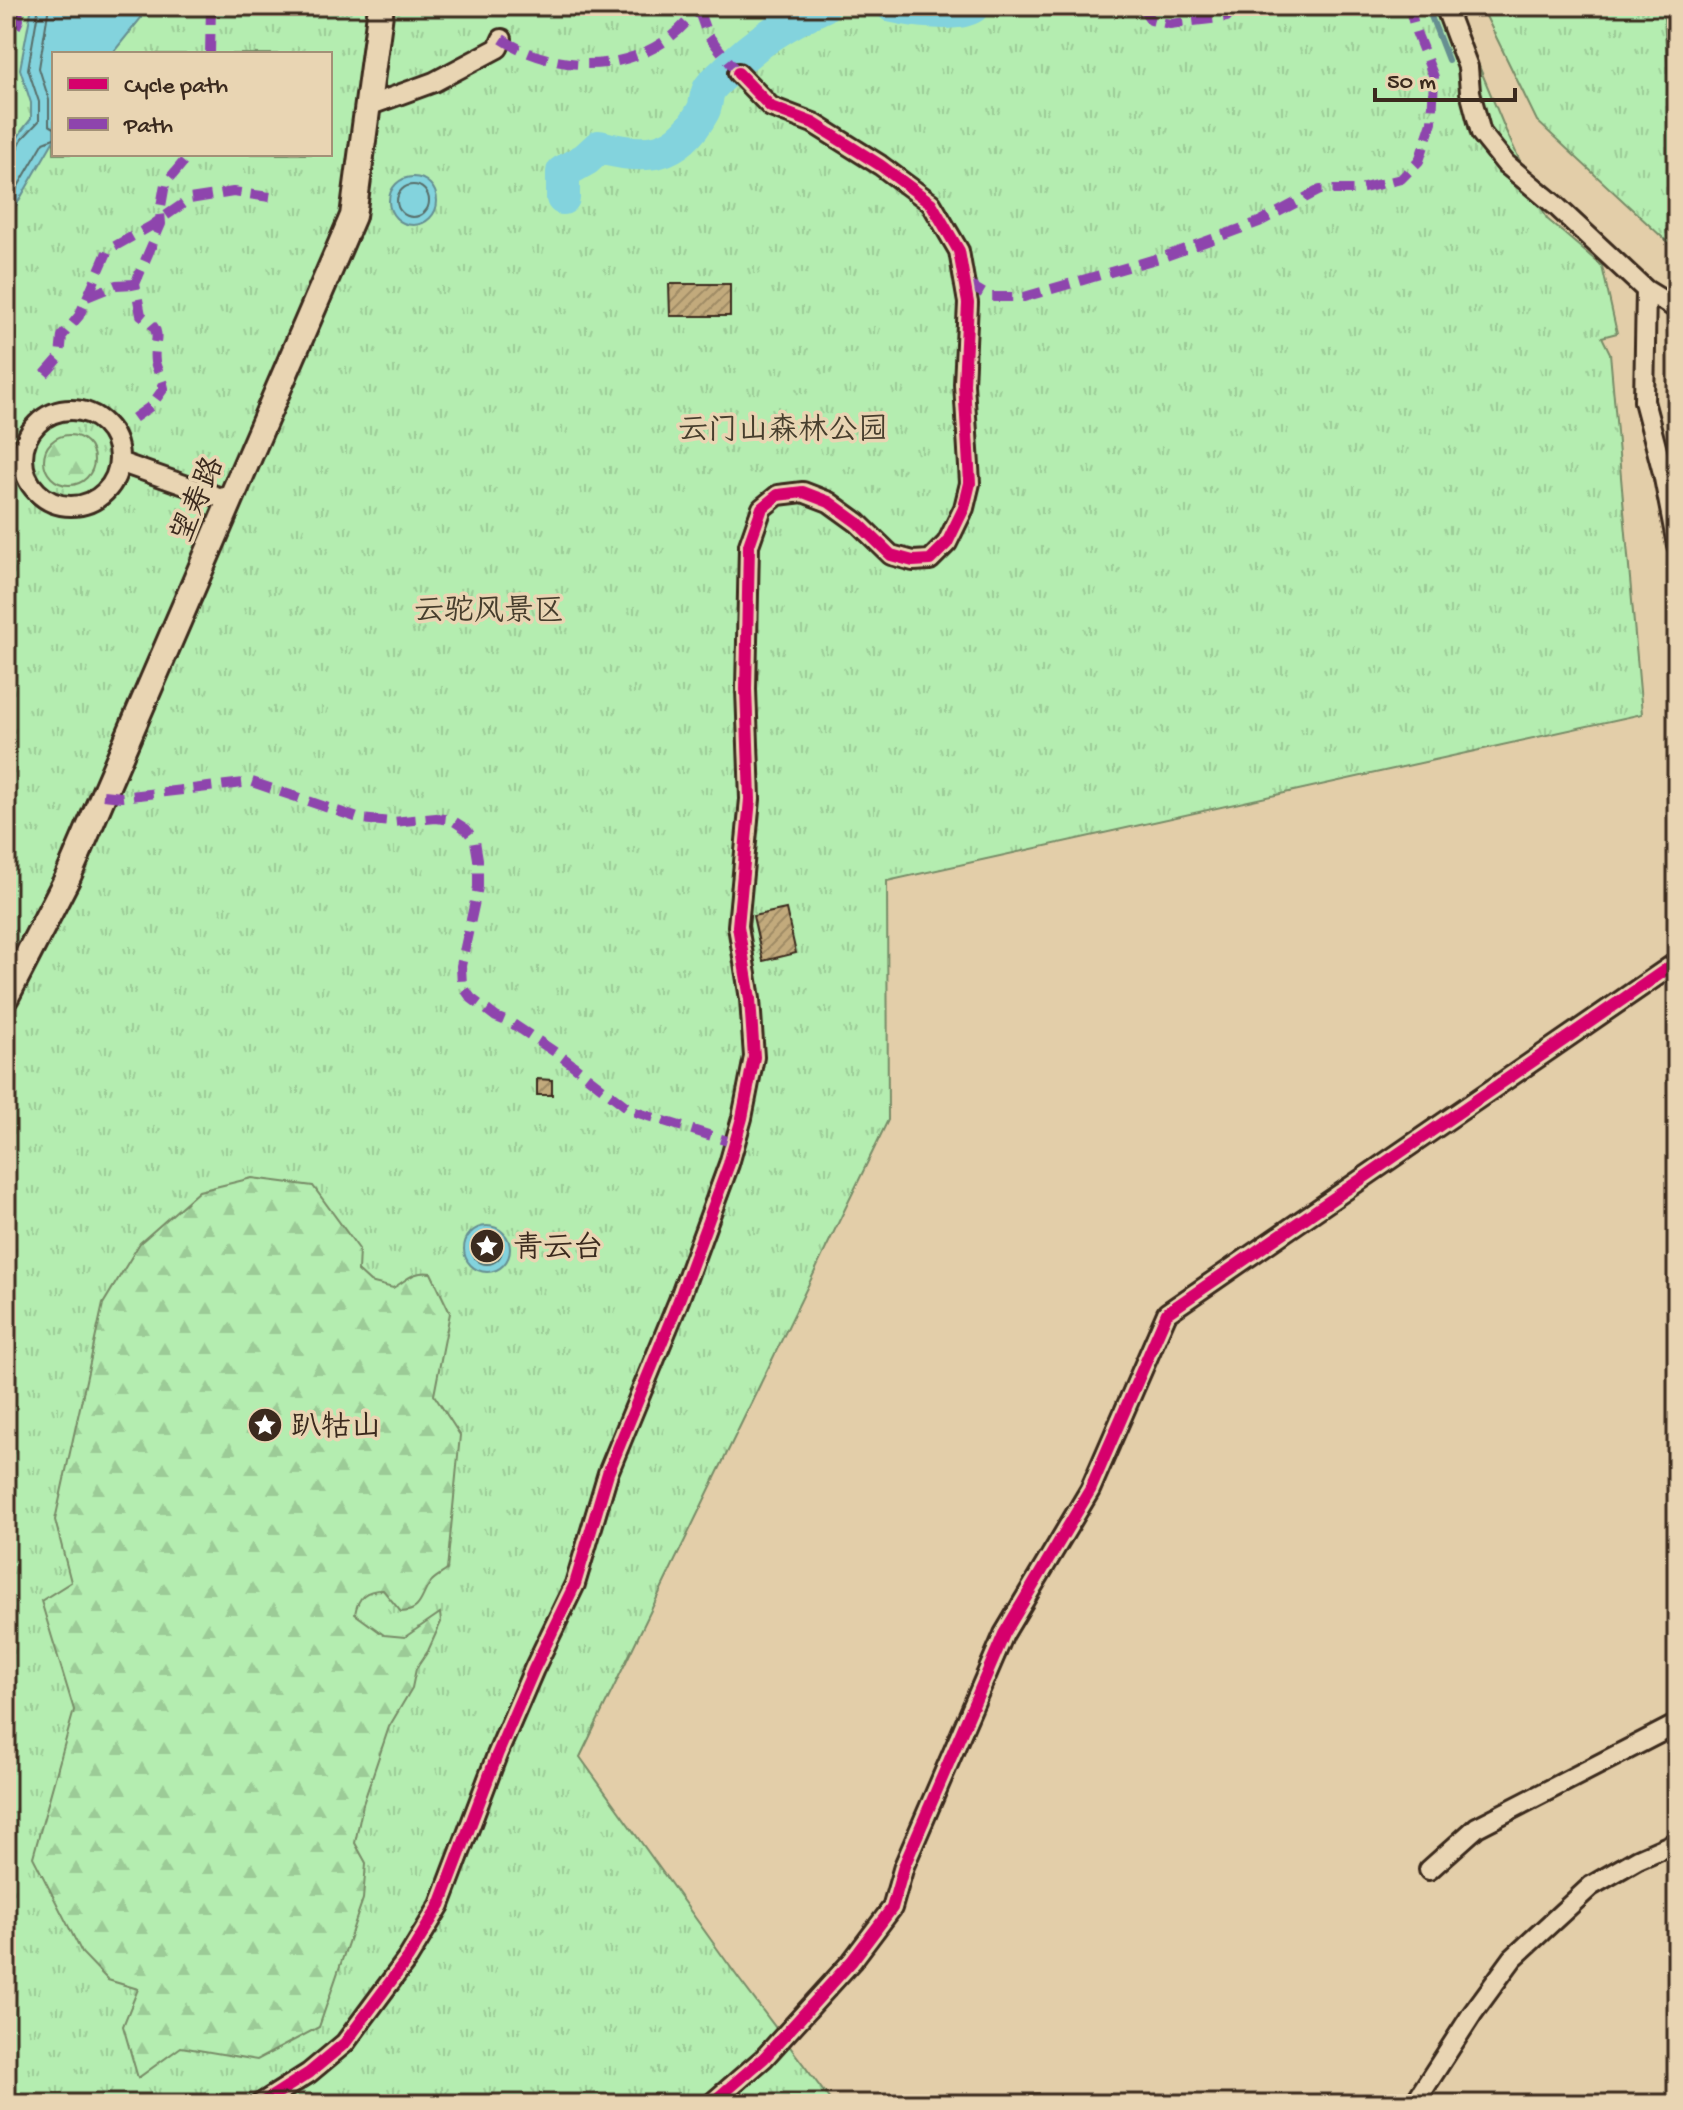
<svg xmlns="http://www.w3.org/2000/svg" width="1683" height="2110" viewBox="0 0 1683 2110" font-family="'Gochi Hand','LXGW WenKai TC',sans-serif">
<defs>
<pattern id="grass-tufts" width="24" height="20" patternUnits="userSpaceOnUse" patternTransform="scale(2)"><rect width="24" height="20" fill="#b4edb0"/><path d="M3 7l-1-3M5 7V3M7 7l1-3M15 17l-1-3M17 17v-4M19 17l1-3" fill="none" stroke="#9ccb97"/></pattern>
<pattern id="forest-firs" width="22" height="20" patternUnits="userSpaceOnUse" patternTransform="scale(2)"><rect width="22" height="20" fill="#b4edb0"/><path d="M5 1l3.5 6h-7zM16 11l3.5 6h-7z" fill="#9ccb97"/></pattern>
<pattern id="building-hatch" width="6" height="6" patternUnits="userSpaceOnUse" patternTransform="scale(2)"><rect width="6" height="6" fill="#c2aa7c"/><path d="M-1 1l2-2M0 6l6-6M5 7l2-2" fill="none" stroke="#9f8b65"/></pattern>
</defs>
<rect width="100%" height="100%" fill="#e3cea9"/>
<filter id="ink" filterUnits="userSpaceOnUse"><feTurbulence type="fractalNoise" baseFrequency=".0125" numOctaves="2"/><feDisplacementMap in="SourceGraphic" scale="16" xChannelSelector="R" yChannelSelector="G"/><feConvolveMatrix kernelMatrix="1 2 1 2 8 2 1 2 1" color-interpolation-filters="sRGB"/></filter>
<g filter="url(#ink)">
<path fill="url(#grass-tufts)" stroke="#788c67" stroke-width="2" fill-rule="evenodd" d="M6,6H1454L1506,131L1547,219L1602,266L1617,333L1602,337L1610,353L1642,714L887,881L888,1120L580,1757L739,1979L833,2104H6ZM54,54H330V154H54Z
M1481,6H1663L1669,84L1677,118V251L1537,121Z"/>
<path fill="url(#forest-firs)" stroke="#788c67" stroke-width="2" d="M44 460a25 25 0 1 1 50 0a25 25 0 1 1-50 0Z
M252,1178L313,1186L359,1249L358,1271L370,1282L393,1288C407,1280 414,1270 431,1273L450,1313L434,1395L460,1435L447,1570C442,1574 435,1577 431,1582C420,1596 423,1611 401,1612L383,1590C365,1590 358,1597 355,1614L384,1635L405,1637L440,1613L441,1622L428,1651L416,1669L412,1688L389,1727L363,1804L355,1843L366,1863L363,1899L319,2027L257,2060L181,2047L138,2078L123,2026L138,1989L108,1980L82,1953L33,1857L74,1710L41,1601L71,1582L55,1520L103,1304L140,1243L199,1191Z"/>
<path fill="#83d3dd" stroke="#668f91" stroke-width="2" d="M32,6H138L141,18L112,54H54V140L10,216L6,228C6,182 0,154 31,119V103L20,69Z
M389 201a24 24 0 1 1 48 0a24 24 0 1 1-48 0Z
M464 1249a23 23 0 1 1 46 0a23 23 0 1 1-46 0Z"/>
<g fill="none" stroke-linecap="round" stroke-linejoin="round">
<path stroke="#586e6a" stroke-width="2" d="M49,6L39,68L49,100V125L54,128
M6,156L15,153L22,139L39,121V102L28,69L39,6
M397 201a16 16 0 1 1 32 0a16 16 0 1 1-32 0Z
M6,207L44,142L54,138
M472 1249a15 15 0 1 1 30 0a15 15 0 1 1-30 0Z"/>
<path stroke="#668f91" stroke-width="6" d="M1427,6L1448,60"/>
<path stroke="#83d3dd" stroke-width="34" d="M893,6C911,10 958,17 973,6
M563,198V172L586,159L599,147C645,159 678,158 703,111C707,104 705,95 710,88C714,82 722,76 727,71C755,42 787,23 823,6"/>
</g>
<path fill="url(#building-hatch)" stroke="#3b2a1e" stroke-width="2" d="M669,284H730V316H670Z
M786,909L796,953L763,961L753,916Z
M537,1079L552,1080V1095H537Z"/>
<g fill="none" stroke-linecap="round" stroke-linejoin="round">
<g stroke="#3b2a1e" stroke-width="24">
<path id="minor" d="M1445,6L1468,67L1470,92L1481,133L1506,164L1555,205L1646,290L1677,309
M368,106L434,82L498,48L502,39
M1646,290L1644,401L1663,473L1677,545
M23 458a48 48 0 1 1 96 0a48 48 0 1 1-96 0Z
M119,462L230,501
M1429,1870L1477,1827L1677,1724
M260,2104L309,2073L345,2043L408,1958L440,1905L497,1755L534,1669L575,1584L608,1473L679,1300L729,1164L742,1118L754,1057L750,999L738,926L750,799L746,689L749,545L762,508L778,495L803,492L829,502L858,523L891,555L913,561L930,560L947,543L964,508L970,483L964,384L968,303L959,251L931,203L880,165L813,123L771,107L738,73
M711,2104L764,2058L852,1961L892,1908L904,1866L1004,1634L1090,1490L1167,1313L1677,962
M1414,2104L1472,2014L1513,1958L1591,1886L1638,1859L1677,1842"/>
</g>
<g stroke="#3b2a1e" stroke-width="30">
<path id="tertiary" d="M6,997L67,879L353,216L381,6"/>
</g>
<use href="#minor" stroke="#e9d5b3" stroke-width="18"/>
<use href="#tertiary" stroke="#e9d5b3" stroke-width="24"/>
<path stroke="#8e44ad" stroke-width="10" stroke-dasharray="20 10" stroke-linecap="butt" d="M1141,6L1151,20L1170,24L1227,17L1232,6
M698,9L707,34L738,73
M502,39C565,80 656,72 699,6
M210,54L211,6
M6,115L10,97L7,73L10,40L19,20L18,6
M966,283L990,297H1024L1166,256L1259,222L1320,190H1356L1401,179L1419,161L1432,122L1434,77L1416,32L1409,6
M87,297L116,285L135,284
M45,374L60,357L62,336L79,316L108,250L151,226L190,199L233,192L270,197
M134,418L151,406L164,388C162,379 157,370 155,362C152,339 167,334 141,315L135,284L161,224L160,212L165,184L190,154
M103,795L122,797L252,782L361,819L392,822L436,818L452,820L466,829L475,841L478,859V887L461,966L462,985L471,998L496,1017L513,1024L561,1056L632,1111L734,1143"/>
<g stroke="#e9d5b3" stroke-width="17">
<path id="cycleway" d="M260,2104L309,2073L345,2043L408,1958L440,1905L497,1755L534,1669L575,1584L608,1473L679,1300L729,1164L742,1118L754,1057L750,999L738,926L750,799L746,689L749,545L762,508L778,495L803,492L829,502L858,523L891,555L913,561L930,560L947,543L964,508L970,483L964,384L968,303L959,251L931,203L880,165L813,123L771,107L738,73
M711,2104L764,2058L852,1961L892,1908L904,1866L1004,1634L1090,1490L1167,1313L1677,962"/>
</g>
<use href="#cycleway" stroke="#d6006c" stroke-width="12"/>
</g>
</g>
<defs>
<g id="sight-disc" transform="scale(1.8)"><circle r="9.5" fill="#3b2a1e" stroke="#e9d5b3"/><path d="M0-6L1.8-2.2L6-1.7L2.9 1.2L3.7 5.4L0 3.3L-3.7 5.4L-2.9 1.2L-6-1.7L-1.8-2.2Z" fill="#fff"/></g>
</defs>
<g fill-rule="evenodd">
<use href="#sight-disc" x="487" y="1246"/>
<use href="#sight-disc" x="265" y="1425"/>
</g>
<g text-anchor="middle" stroke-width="7" stroke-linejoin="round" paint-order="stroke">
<g font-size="30" fill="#473e2d" stroke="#e9d5b3">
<text x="783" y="438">云门山森林公园</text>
<text x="489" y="619">云驼风景区</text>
</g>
<g font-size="30" fill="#3b2a1e" stroke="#e9d5b3">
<text transform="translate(196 499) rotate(-67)" y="10">望寿路</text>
</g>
<g font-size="30" fill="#3b2a1e" stroke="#e9d5b3" text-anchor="start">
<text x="513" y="1256">青云台</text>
<text x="291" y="1435">趴牯山</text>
</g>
</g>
<rect width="1683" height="2110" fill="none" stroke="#e9d5b3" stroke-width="32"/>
<rect x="16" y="16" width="1651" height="2078" fill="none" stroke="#3b2a1e" stroke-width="3" filter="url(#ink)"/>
<rect x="52" y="52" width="280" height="104" fill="#e9d5b3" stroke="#a39177" stroke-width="2"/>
<rect x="68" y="78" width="40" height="12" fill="#d6006c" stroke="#a39177" stroke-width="2"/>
<text x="124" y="92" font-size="24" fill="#3b2a1e">Cycle path</text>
<rect x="68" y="118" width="40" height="12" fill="#8e44ad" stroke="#a39177" stroke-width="2"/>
<text x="124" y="132" font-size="24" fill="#3b2a1e">Path</text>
<path d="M1375 88v12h140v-12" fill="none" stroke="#3b2a1e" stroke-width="4"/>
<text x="1387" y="88" font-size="24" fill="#3b2a1e" stroke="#e9d5b3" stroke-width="6" paint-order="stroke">50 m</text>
</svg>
